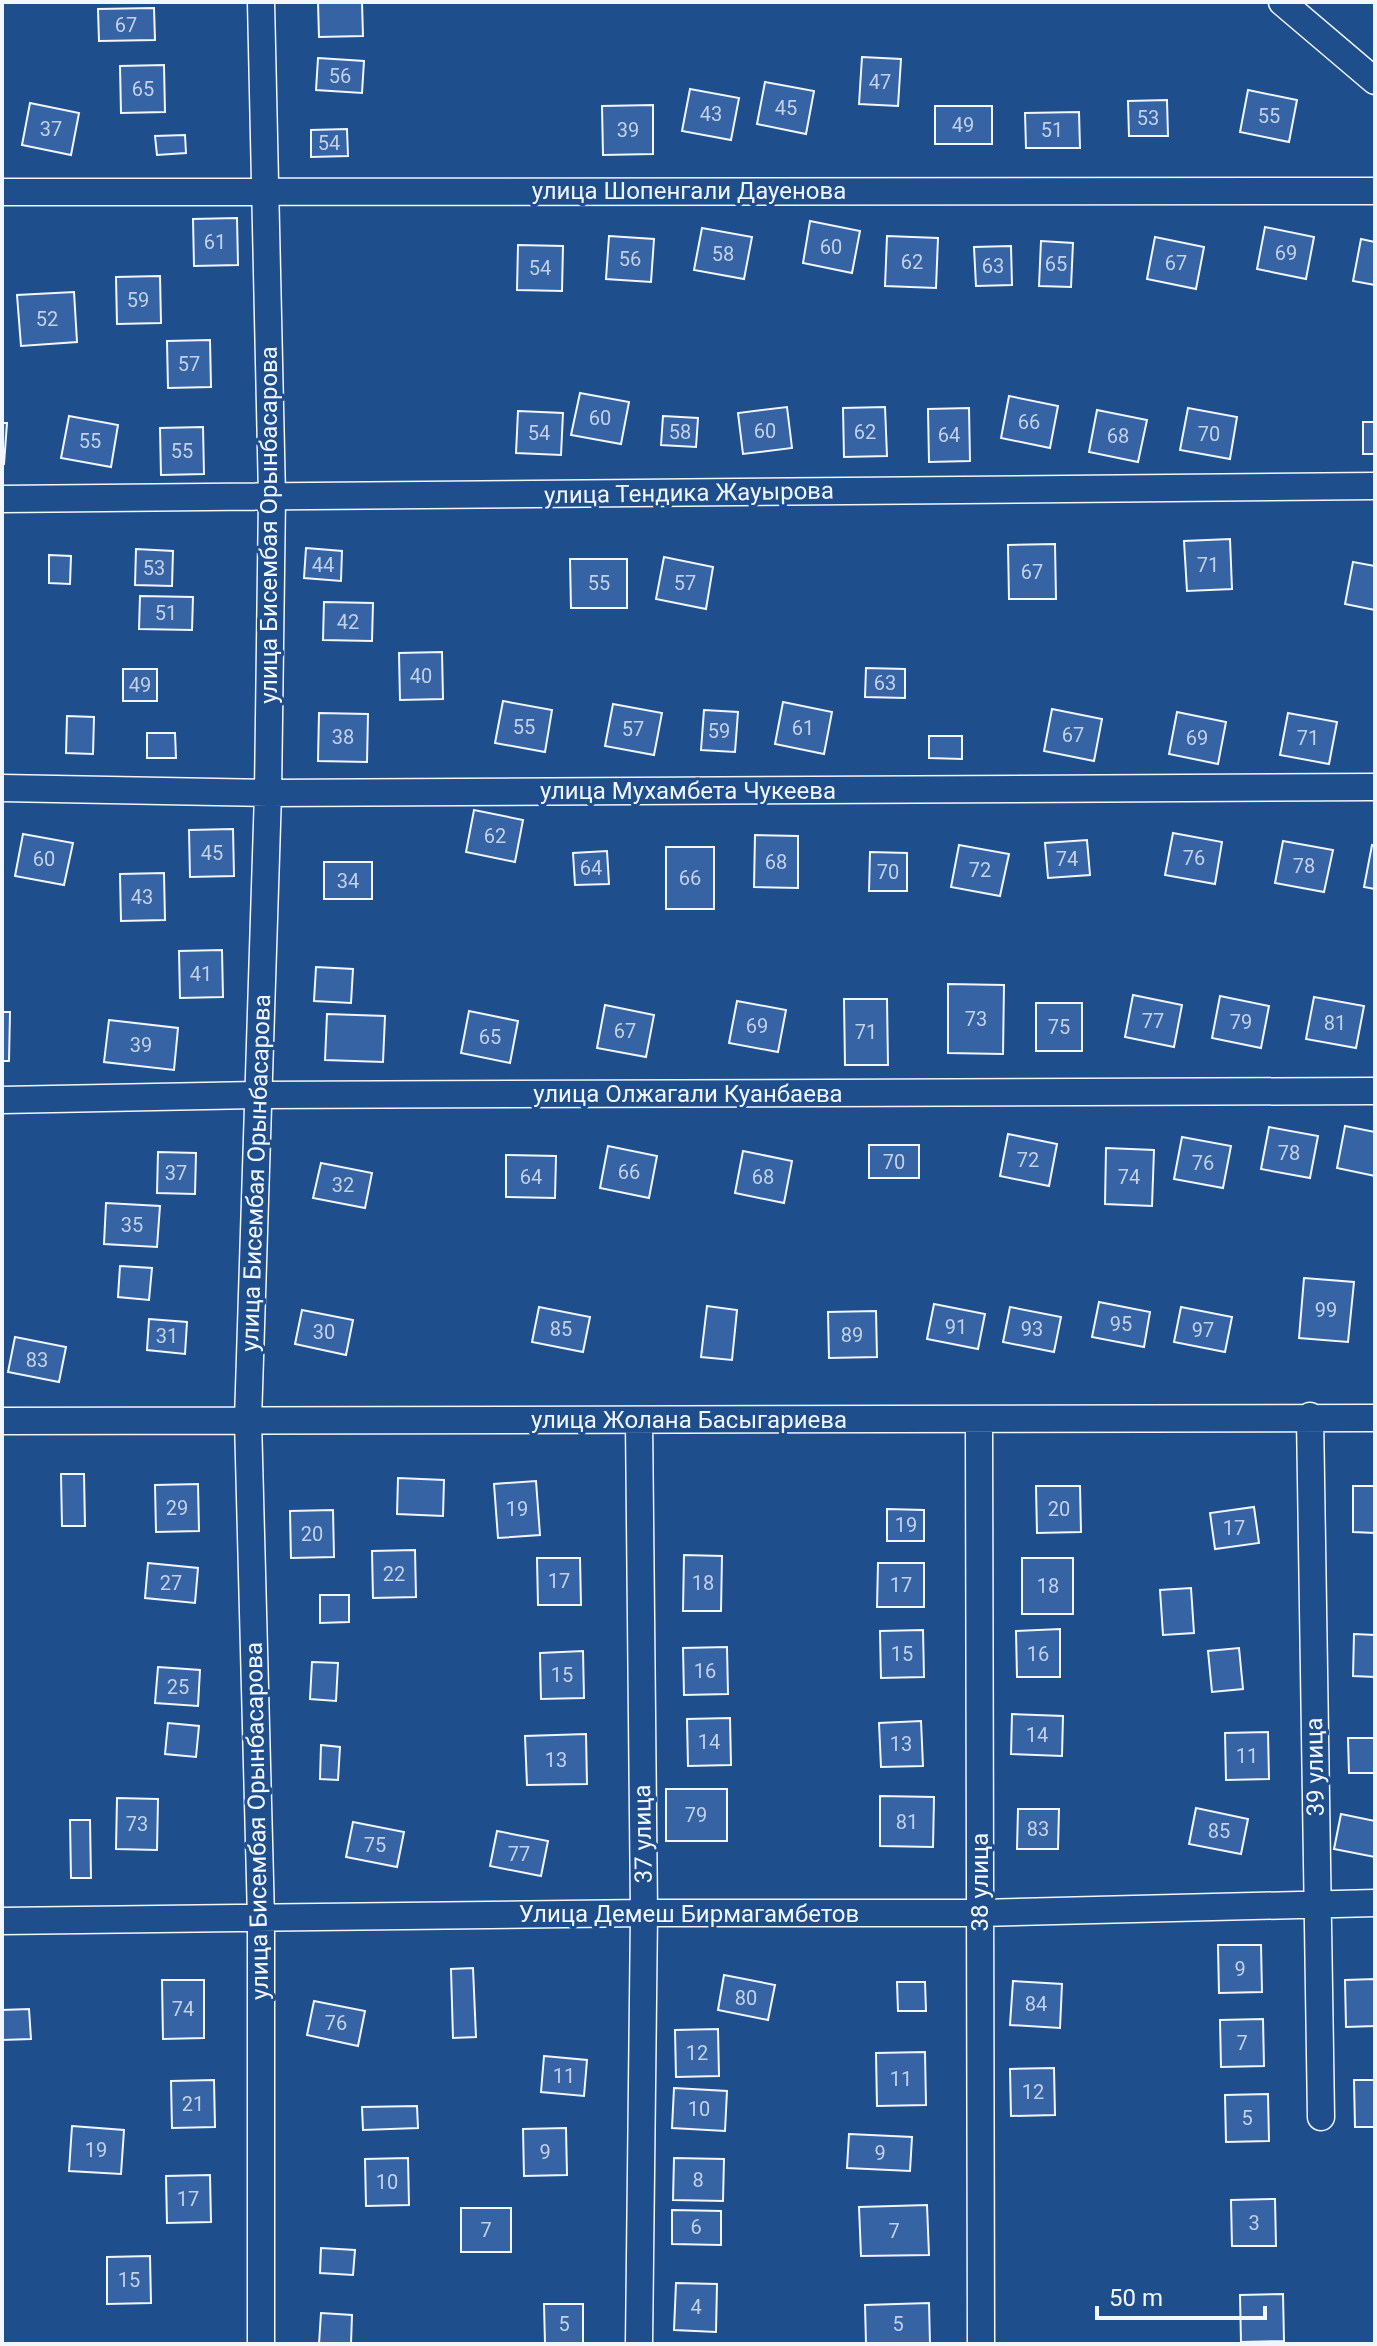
<svg xmlns="http://www.w3.org/2000/svg" width="1377" height="2346" viewBox="0 0 1377 2346" font-family="Roboto,sans-serif">
<rect width="100%" height="100%" fill="#1f4e8c"/>
<path fill="#3563a3" stroke="#f2f6ff" stroke-width="2" d="M318,2H362L363,36L319,37Z
M154,8L155,40L99,41L98,9Z
M862,57L901,59L898,106L859,104Z
M318,58L364,61L362,93L316,90Z
M164,65L165,112L121,113L120,66Z
M765,82L814,91L806,134L757,124Z
M690,89L739,98L731,140L682,131Z
M1248,90L1297,100L1289,142L1240,132Z
M1167,100L1168,136H1129L1128,101Z
M30,103L79,113L71,155L22,145Z
M653,105V154L603,155L602,106Z
M935,106H992V144H935Z
M1079,112L1080,148H1026L1025,113Z
M347,129L348,156L311,157V130Z
M185,135L186,153L157,155L155,136Z
M237,218L238,265L194,266L193,219Z
M810,221L860,231L852,273L803,263Z
M1265,227L1314,237L1306,279L1257,269Z
M702,228L752,237L744,279L694,270Z
M609,236L654,239L651,282L606,279Z
M887,236L938,238L936,288L885,286Z
M1155,237L1204,247L1196,289L1147,279Z
M1361,239L1375,242V285L1353,281Z
M1041,241L1073,243L1071,287L1039,286Z
M518,245L563,246L562,291L517,290Z
M1011,246L1012,285L976,286L974,247Z
M160,276L161,323L117,324L116,277Z
M74,292L77,342L21,346L17,295Z
M210,340L211,387L168,388L167,341Z
M580,393L629,402L621,444L571,435Z
M1009,396L1058,406L1050,448L1001,438Z
M787,407L792,448L743,454L738,413Z
M885,407L887,456L844,457L843,408Z
M969,408L970,461L929,462L928,409Z
M1188,408L1237,417L1230,459L1180,450Z
M1097,410L1147,420L1138,462L1089,452Z
M518,411L563,413L561,455L516,453Z
M69,416L118,425L111,467L61,458Z
M663,416L698,418L696,447L661,445Z
M1363,422H1375V454H1363Z
M2,423H7L4,464H2Z
M203,427L204,474L161,475L160,428Z
M1230,539L1232,589L1187,591L1184,541Z
M1055,544L1056,599H1009L1008,545Z
M306,548L342,551L341,581L304,578Z
M136,549L173,551L172,586L135,585Z
M49,555L71,556L70,584L49,583Z
M664,557L713,567L706,609L656,599Z
M570,559H627V608H571Z
M1353,562L1375,566V610L1345,604Z
M140,596L193,597L192,630L139,629Z
M324,602L373,603L372,641L323,640Z
M442,652L443,699L400,700L399,653Z
M866,668L905,669V698L865,697Z
M123,669H157V701H123Z
M503,701L552,710L545,752L495,743Z
M783,702L832,712L824,754L775,744Z
M613,704L662,713L654,755L605,746Z
M1052,709L1102,719L1094,761L1044,751Z
M704,710L738,712L735,752L701,750Z
M1177,712L1226,722L1218,764L1169,754Z
M319,713L368,714L367,762L318,761Z
M1288,713L1337,722L1329,764L1280,755Z
M67,716L94,717L93,754L66,753Z
M147,733H175L176,758H147Z
M929,736H962V759L929,758Z
M474,810L523,820L515,862L466,852Z
M233,829L234,876L190,877L189,830Z
M1173,833L1222,842L1215,884L1165,875Z
M23,834L73,843L64,885L15,876Z
M755,835L798,836V888L754,887Z
M1087,840L1090,875L1048,878L1045,843Z
M1283,841L1333,850L1324,892L1275,883Z
M959,845L1009,854L1000,896L951,887Z
M1372,845L1375,846V889L1364,887Z
M666,847H714V909H666Z
M607,851L609,884L575,885L573,853Z
M870,852L907,853V891H869Z
M324,862H372V899H324Z
M164,873L165,920L121,921L120,874Z
M222,950L223,997L180,998L179,951Z
M316,967L353,969L351,1003L314,1001Z
M948,984L1004,985L1003,1054L948,1053Z
M1133,995L1182,1005L1174,1047L1125,1037Z
M1220,996L1269,1006L1261,1048L1212,1038Z
M1314,997L1364,1006L1356,1048L1306,1039Z
M844,999H887L888,1065H845Z
M737,1001L786,1010L778,1052L729,1043Z
M1036,1003H1082V1051H1036Z
M605,1005L654,1015L646,1057L597,1048Z
M469,1011L518,1021L510,1063L461,1053Z
M2,1012H10L9,1061H2Z
M327,1014L385,1016L383,1062L325,1060Z
M109,1020L178,1028L174,1070L104,1062Z
M1345,1126L1375,1132V1176L1337,1168Z
M1269,1127L1318,1136L1310,1178L1261,1169Z
M1008,1134L1057,1144L1049,1186L1000,1176Z
M1182,1137L1231,1146L1223,1188L1174,1179Z
M869,1145H919V1178H869Z
M608,1146L657,1156L649,1198L600,1188Z
M1106,1148L1154,1150L1152,1206L1105,1204Z
M743,1151L792,1161L784,1203L735,1193Z
M158,1152L196,1153L195,1194L157,1193Z
M506,1155L556,1156L555,1198L506,1197Z
M321,1163L372,1173L365,1208L313,1198Z
M106,1203L160,1206L157,1247L104,1244Z
M120,1266L152,1268L149,1300L118,1297Z
M1304,1278L1354,1282L1348,1342L1299,1338Z
M1099,1302L1150,1312L1144,1347L1092,1337Z
M934,1304L985,1314L978,1349L927,1339Z
M707,1306L737,1310L732,1360L701,1357Z
M539,1307L590,1317L583,1352L532,1342Z
M1010,1307L1061,1317L1054,1352L1003,1342Z
M1181,1307L1232,1317L1225,1352L1174,1342Z
M302,1310L353,1320L346,1355L295,1344Z
M876,1311L877,1357L829,1358L828,1312Z
M149,1319L187,1322L185,1354L147,1350Z
M15,1337L66,1347L59,1382L8,1372Z
M61,1474H84L85,1526H62Z
M398,1478L444,1480L443,1516L397,1514Z
M536,1481L540,1535L498,1538L494,1484Z
M198,1484L199,1531L156,1532L155,1485Z
M1036,1486H1080L1081,1532L1037,1533Z
M1353,1486H1375V1533L1353,1532Z
M1254,1507L1259,1543L1215,1549L1210,1513Z
M887,1509L924,1510V1541H887Z
M333,1510L334,1557L291,1558L290,1511Z
M415,1550L416,1597L373,1598L372,1551Z
M684,1555L722,1556L721,1611H683Z
M537,1558H580L581,1605H538Z
M1022,1558H1073V1614H1022Z
M148,1563L198,1568L195,1603L145,1598Z
M878,1563H924V1607H877Z
M1191,1588L1194,1633L1163,1635L1160,1590Z
M320,1595H349V1622L320,1623Z
M1060,1629V1677H1017L1016,1631Z
M923,1630L924,1677L881,1678L880,1631Z
M1354,1634L1375,1635V1677L1353,1676Z
M727,1647L728,1694L684,1695L683,1648Z
M1239,1648L1243,1689L1212,1692L1208,1651Z
M583,1651L584,1698L541,1699L540,1653Z
M312,1662L338,1663L336,1701L310,1699Z
M158,1667L200,1670L198,1706L155,1703Z
M1012,1714L1063,1716L1062,1756L1011,1754Z
M730,1718L731,1765L688,1766L687,1719Z
M921,1721L923,1766L881,1767L879,1723Z
M168,1723L199,1726L196,1757L165,1754Z
M1268,1732L1269,1779L1226,1780L1225,1733Z
M586,1734L587,1784L527,1785L525,1736Z
M1348,1738H1375V1773H1349Z
M321,1745L340,1747L338,1780L320,1779Z
M666,1789H727V1841H666Z
M880,1796L934,1797L933,1847L880,1846Z
M117,1798L158,1799L157,1850L116,1849Z
M1196,1808L1248,1819L1241,1854L1189,1844Z
M1018,1809H1059L1058,1849H1017Z
M1341,1814L1375,1821V1857L1334,1849Z
M70,1820H90L91,1878H71Z
M353,1822L404,1832L397,1867L346,1857Z
M497,1831L548,1841L541,1876L490,1866Z
M1218,1945H1261L1262,1992L1219,1993Z
M473,1968L476,2037L453,2038L451,1969Z
M724,1975L775,1985L768,2020L718,2010Z
M1375,1979V2026L1346,2027L1345,1980Z
M162,1980H204V2038L163,2039Z
M1013,1981L1062,1984L1060,2028L1010,2025Z
M897,1982H925L926,2011H898Z
M314,2001L365,2011L358,2046L307,2035Z
M29,2009L31,2039L2,2040V2010Z
M1263,2019L1264,2066L1221,2067L1220,2020Z
M718,2029L719,2076L676,2077L675,2030Z
M925,2052L926,2105L877,2106L876,2053Z
M544,2056L587,2060L584,2096L541,2092Z
M1054,2068L1055,2115L1011,2116L1010,2069Z
M214,2080L215,2127L172,2128L171,2081Z
M1354,2080H1375V2127H1355Z
M674,2088L727,2091L725,2131L672,2128Z
M1268,2094L1269,2141L1226,2142L1225,2095Z
M417,2106L418,2128L363,2130L362,2107Z
M72,2126L124,2130L121,2174L69,2171Z
M566,2128L567,2175L524,2176L523,2129Z
M849,2134L912,2137L910,2171L847,2168Z
M408,2158L409,2205L366,2206L365,2159Z
M674,2158L724,2159L723,2201L673,2200Z
M210,2175L211,2222L167,2223L166,2176Z
M1275,2199L1276,2246H1232L1231,2200Z
M927,2205L929,2255L861,2256L859,2207Z
M461,2208H511V2252H461Z
M672,2210L721,2211V2245L672,2244Z
M321,2248L355,2250L353,2275L320,2273Z
M150,2256L151,2303L107,2304V2257Z
M676,2283L717,2284L716,2332L674,2330Z
M1283,2294L1284,2341L1241,2342L1240,2295Z
M929,2303L930,2344H866L865,2305Z
M544,2304H583V2344H545Z
M321,2313L352,2315L351,2344H319Z"/>
<g fill="none" stroke-linecap="round" stroke-linejoin="round">
<g stroke="#f2f6ff" stroke-width="29">
<path id="minor" d="M1282,2L1375,81
M2,192L1375,191
M2,499L1375,486
M2,788L268,793L1375,787
M2,1100L259,1095L1375,1091
M1310,1416L1321,2117
M979,1420L981,2344
M2,1421L1375,1418
M639,1421L644,1913L639,2344
M2,1921L644,1913H980L1375,1903
M261,2344V1918L248,1420L268,793L272,497L261,2"/>
</g>
<use href="#minor" stroke="#1f4e8c" stroke-width="26"/>
</g>
<g text-anchor="middle" stroke-width="6" stroke-linejoin="round" paint-order="stroke">
<g font-size="20" fill="#c3d1e8">
<text x="126" y="32">67</text>
<text x="340" y="83">56</text>
<text x="880" y="89">47</text>
<text x="143" y="96">65</text>
<text x="786" y="115">45</text>
<text x="711" y="121">43</text>
<text x="1269" y="123">55</text>
<text x="1148" y="125">53</text>
<text x="963" y="132">49</text>
<text x="51" y="136">37</text>
<text x="628" y="137">39</text>
<text x="1052" y="137">51</text>
<text x="329" y="150">54</text>
<text x="215" y="249">61</text>
<text x="831" y="254">60</text>
<text x="1286" y="260">69</text>
<text x="723" y="261">58</text>
<text x="630" y="266">56</text>
<text x="912" y="269">62</text>
<text x="1176" y="270">67</text>
<text x="1056" y="271">65</text>
<text x="993" y="273">63</text>
<text x="540" y="275">54</text>
<text x="138" y="307">59</text>
<text x="47" y="326">52</text>
<text x="189" y="371">57</text>
<text x="600" y="425">60</text>
<text x="1029" y="429">66</text>
<text x="765" y="438">60</text>
<text x="680" y="439">58</text>
<text x="865" y="439">62</text>
<text x="539" y="440">54</text>
<text x="1209" y="441">70</text>
<text x="949" y="442">64</text>
<text x="1118" y="443">68</text>
<text x="90" y="448">55</text>
<text x="182" y="458">55</text>
<text x="323" y="572">44</text>
<text x="1208" y="572">71</text>
<text x="154" y="575">53</text>
<text x="1032" y="579">67</text>
<text x="599" y="590">55</text>
<text x="685" y="590">57</text>
<text x="166" y="620">51</text>
<text x="348" y="629">42</text>
<text x="421" y="683">40</text>
<text x="885" y="690">63</text>
<text x="140" y="692">49</text>
<text x="524" y="734">55</text>
<text x="803" y="735">61</text>
<text x="633" y="736">57</text>
<text x="719" y="738">59</text>
<text x="1073" y="742">67</text>
<text x="343" y="744">38</text>
<text x="1197" y="745">69</text>
<text x="1308" y="745">71</text>
<text x="495" y="843">62</text>
<text x="212" y="860">45</text>
<text x="1194" y="865">76</text>
<text x="44" y="866">60</text>
<text x="1067" y="866">74</text>
<text x="776" y="869">68</text>
<text x="1304" y="873">78</text>
<text x="591" y="875">64</text>
<text x="980" y="877">72</text>
<text x="888" y="879">70</text>
<text x="690" y="885">66</text>
<text x="348" y="888">34</text>
<text x="142" y="904">43</text>
<text x="201" y="981">41</text>
<text x="976" y="1026">73</text>
<text x="1153" y="1028">77</text>
<text x="1241" y="1029">79</text>
<text x="1335" y="1030">81</text>
<text x="757" y="1033">69</text>
<text x="1059" y="1034">75</text>
<text x="625" y="1038">67</text>
<text x="866" y="1039">71</text>
<text x="490" y="1044">65</text>
<text x="141" y="1052">39</text>
<text x="1289" y="1160">78</text>
<text x="1028" y="1167">72</text>
<text x="894" y="1169">70</text>
<text x="1203" y="1170">76</text>
<text x="629" y="1179">66</text>
<text x="176" y="1180">37</text>
<text x="531" y="1184">64</text>
<text x="763" y="1184">68</text>
<text x="1129" y="1184">74</text>
<text x="343" y="1192">32</text>
<text x="132" y="1232">35</text>
<text x="1326" y="1317">99</text>
<text x="1121" y="1331">95</text>
<text x="956" y="1334">91</text>
<text x="561" y="1336">85</text>
<text x="1032" y="1336">93</text>
<text x="1203" y="1337">97</text>
<text x="324" y="1339">30</text>
<text x="852" y="1342">89</text>
<text x="167" y="1343">31</text>
<text x="37" y="1367">83</text>
<text x="177" y="1515">29</text>
<text x="517" y="1516">19</text>
<text x="1059" y="1516">20</text>
<text x="906" y="1532">19</text>
<text x="1234" y="1535">17</text>
<text x="312" y="1541">20</text>
<text x="394" y="1581">22</text>
<text x="559" y="1588">17</text>
<text x="171" y="1590">27</text>
<text x="703" y="1590">18</text>
<text x="901" y="1592">17</text>
<text x="1048" y="1593">18</text>
<text x="902" y="1661">15</text>
<text x="1038" y="1661">16</text>
<text x="705" y="1678">16</text>
<text x="562" y="1682">15</text>
<text x="178" y="1694">25</text>
<text x="1037" y="1742">14</text>
<text x="709" y="1749">14</text>
<text x="901" y="1751">13</text>
<text x="1247" y="1763">11</text>
<text x="556" y="1767">13</text>
<text x="696" y="1822">79</text>
<text x="907" y="1829">81</text>
<text x="137" y="1831">73</text>
<text x="1038" y="1836">83</text>
<text x="1219" y="1838">85</text>
<text x="375" y="1852">75</text>
<text x="519" y="1861">77</text>
<text x="1240" y="1976">9</text>
<text x="746" y="2005">80</text>
<text x="1036" y="2011">84</text>
<text x="183" y="2016">74</text>
<text x="336" y="2030">76</text>
<text x="1242" y="2050">7</text>
<text x="697" y="2060">12</text>
<text x="564" y="2083">11</text>
<text x="901" y="2086">11</text>
<text x="1033" y="2099">12</text>
<text x="193" y="2111">21</text>
<text x="699" y="2116">10</text>
<text x="1247" y="2125">5</text>
<text x="96" y="2157">19</text>
<text x="545" y="2159">9</text>
<text x="880" y="2160">9</text>
<text x="698" y="2187">8</text>
<text x="387" y="2189">10</text>
<text x="188" y="2206">17</text>
<text x="1254" y="2230">3</text>
<text x="696" y="2234">6</text>
<text x="486" y="2237">7</text>
<text x="894" y="2238">7</text>
<text x="129" y="2287">15</text>
<text x="696" y="2314">4</text>
<text x="564" y="2331">5</text>
<text x="898" y="2331">5</text>
</g>
<g font-size="24" fill="#f2f6ff" stroke="#1f4e8c">
<text x="689" y="199">улица Шопенгали Дауенова</text>
<text transform="translate(689 493) rotate(-1)" y="8">улица Тендика Жауырова</text>
<text transform="translate(269 525) rotate(-90)" y="8">улица Бисембая Орынбасарова</text>
<text x="688" y="799">улица Мухамбета Чукеева</text>
<text x="688" y="1102">улица Олжагали Куанбаева</text>
<text transform="translate(256 1173) rotate(-88)" y="8">улица Бисембая Орынбасарова</text>
<text x="689" y="1428">улица Жолана Басыгариева</text>
<text transform="translate(1315 1767) rotate(-91)" y="8">39 улица</text>
<text transform="translate(257 1821) rotate(-91)" y="8">улица Бисембая Орынбасарова</text>
<text transform="translate(643 1834) rotate(-91)" y="8">37 улица</text>
<text transform="translate(980 1882) rotate(-90)" y="8">38 улица</text>
<text x="689" y="1922">Улица Демеш Бирмагамбетов</text>
</g>
</g>
<rect width="1377" height="2346" fill="none" stroke="#f2f6ff" stroke-width="8"/>
<path d="M1097 2306v12h168v-12" fill="none" stroke="#f2f6ff" stroke-width="4"/>
<text x="1109" y="2306" font-size="24" fill="#f2f6ff" stroke="#1f4e8c" stroke-width="6" paint-order="stroke">50 m</text>
</svg>
